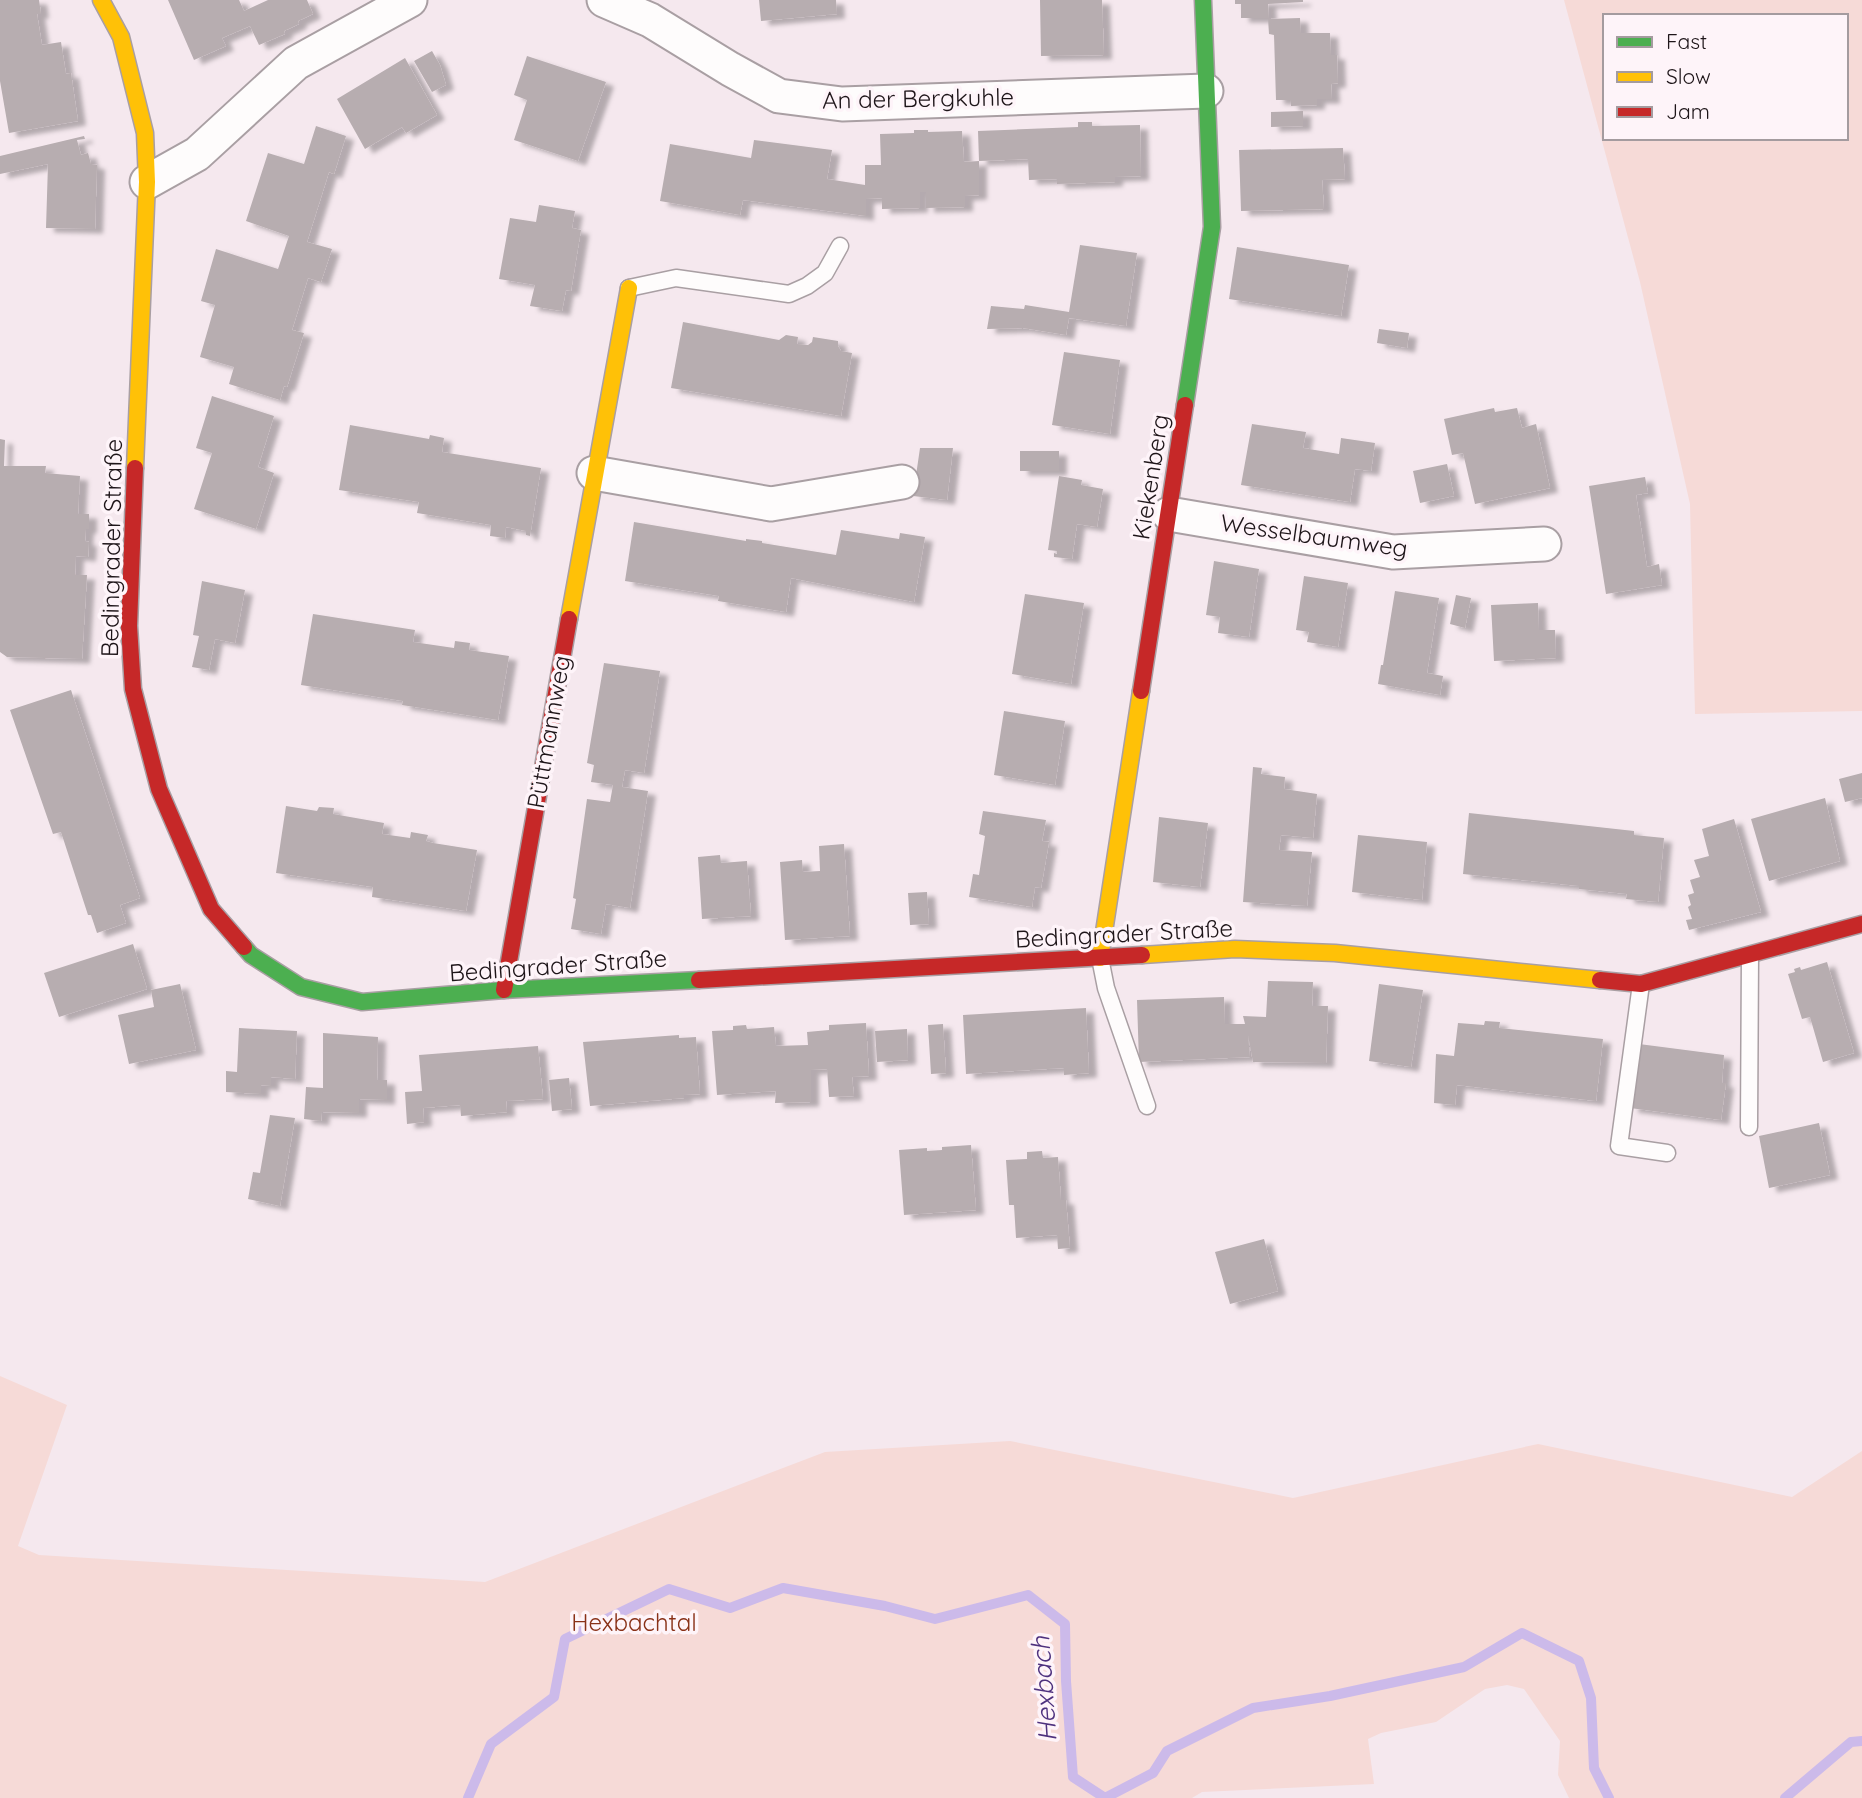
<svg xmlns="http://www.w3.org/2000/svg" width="1862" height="1798" viewBox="0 0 1862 1798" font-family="Quicksand,sans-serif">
<defs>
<filter id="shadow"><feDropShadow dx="8" dy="4.5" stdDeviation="2" flood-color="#0004"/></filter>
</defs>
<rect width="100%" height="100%" fill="#f5e8ee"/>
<path fill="#f6dad7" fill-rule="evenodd" d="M1564,0H1862V711L1695,714L1690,504L1640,282ZM1605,16H1846V138H1605Z
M0,1376L67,1405L18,1546L39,1555L485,1582L825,1452L1010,1441L1293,1498L1538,1444L1792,1497L1862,1451V1798H1569L1558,1775L1560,1741L1524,1689L1507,1685L1485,1689L1436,1722L1381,1733L1368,1739L1374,1784L1202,1792L1192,1798H0Z"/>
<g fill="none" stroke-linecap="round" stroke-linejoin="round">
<path stroke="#ccbaea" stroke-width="10" d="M468,1798L491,1744L554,1697L565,1639L669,1589L730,1608L783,1588L885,1606L935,1619L1028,1595L1065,1624L1066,1681L1073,1777L1105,1798L1153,1773L1167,1751L1253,1708L1330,1696L1464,1667L1522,1633L1579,1661L1591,1698L1594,1768L1609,1798
M1785,1798L1851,1742L1862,1741"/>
</g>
<path fill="#b7adb0" filter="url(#shadow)" d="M0,0H39L41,14H37L42,45L61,42L66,74L71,73L78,121L9,133L0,81Z
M168,0H239L244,11L268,0H307L313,14L298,21L299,24L284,31L285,34L259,45L250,26L222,38L226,46L194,60Z
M759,0H836L837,14L761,21Z
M1040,0H1102L1104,55L1041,56Z
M1235,0H1303V2L1268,4L1269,18H1241V4H1235Z
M1300,18L1301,33H1330L1331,55H1337L1338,83L1331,84L1332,99H1317V105L1291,106L1290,100H1276L1274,35L1269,34L1268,19Z
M432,51L440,65L446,85L432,92L414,61Z
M527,56L606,82L578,161L514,140L527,100L514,95Z
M405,58L437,115L406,133L402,127L365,149L337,99Z
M1303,111V126L1271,127V112Z
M1078,122H1092V126L1140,125L1141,176L1115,177V182L1057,184V179L1029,180L1028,159L979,161L978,131L1078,127Z
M316,126L346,136L334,174L329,172L307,242L332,249L321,282L308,278L292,330L304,333L287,387L284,386L280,400L229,384L234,367L200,357L215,305L201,301L216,249L278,269L289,236L246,221L268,153L304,164Z
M914,130H928V132L962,131L964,162L979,161V195L965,196V207L926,208V192H920V208L882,209V198L866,199V216L743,200L740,215L660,201L670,144L751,158L754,140L832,150L827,179L865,185V165H881L880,134L914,133Z
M84,136L85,139L77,140L81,155L88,153L91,164L97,165L95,229L46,228L48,164L0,174V156Z
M1343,148L1345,179L1322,180L1324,209L1241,211L1239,150Z
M539,205L575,211L572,228L581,230L571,291L566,290L562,311L530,306L535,285L499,279L510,218L536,222Z
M1080,245L1137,253L1126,326L1069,318L1066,335L1023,328L987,329L991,306L1024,309L1025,305L1069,312Z
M1237,247L1349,265L1341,316L1229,299Z
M683,322L779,340L786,335L798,337L797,344L808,345L812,342L813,337L838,341V346L841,351L852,353L841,416L671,388Z
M1379,329L1409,333L1407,348L1377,343Z
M1064,352L1120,360L1110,434L1052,425Z
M212,396L274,416L258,467L274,473L256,529L194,509L212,453L196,448Z
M1494,408L1495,412L1517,408L1522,428L1536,424L1550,488L1475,504L1463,453L1452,455L1444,419Z
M1252,424L1306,432L1303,448L1339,454L1341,438L1375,443L1371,471L1355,469L1350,502L1241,485Z
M350,425L429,439L430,435L444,438L442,452L541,468L530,536L526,535V531L506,527L505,538L490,536L491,525L417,513L419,502L339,490Z
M0,439L5,440L4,466H46L45,473L80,476L78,514H89V529H86L85,541L89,542L88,557L76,556L75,575H87L82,659L7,657L0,652Z
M920,448H953L947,500L913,496Z
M1020,451H1059V471H1020Z
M1447,464L1454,496L1420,503L1413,471Z
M1059,476L1082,480L1081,485L1103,489L1097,527L1077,524L1072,559L1054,557V553L1057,554V551L1048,550Z
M1645,477L1648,493L1636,495L1647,567L1659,564L1662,585L1606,594L1589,486Z
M634,522L746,541V539L762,541V543L836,555L841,530L899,539L900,533L925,537L914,602L791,578L786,612L718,601L719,596L625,581Z
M1214,561L1259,569L1249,637L1218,633L1220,617L1206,615Z
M1304,576L1348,583L1338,647L1307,642L1309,632L1296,630Z
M202,581L245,590L235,643L215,639L209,670L192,667L199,636L193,635Z
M1395,591L1439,598L1427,673L1443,676L1440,695L1378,684L1381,665H1383Z
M1025,594L1084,603L1071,684L1012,674Z
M1456,595L1471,598L1465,628L1450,624Z
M1538,603L1539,630H1555L1556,658L1494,661L1491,605Z
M313,614L415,630L413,642L454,648L455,641L470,643L469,650L509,656L498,720L402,705L403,701L301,685Z
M604,663L660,671L644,773L625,770L622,787L648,791L630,908L606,904L601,934L571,929L576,899L573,898L587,799L610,802L613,785L591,782L594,765L587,763Z
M71,690L140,898L120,905L126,923L97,933L91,915H88L61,832L53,834L10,710Z
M1004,711L1065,721L1055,785L994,775Z
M1253,767L1262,768L1261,774L1285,777L1284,789L1317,794L1313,838L1281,835L1279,850L1312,852L1307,906L1243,902Z
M1862,773V798L1845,802L1839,779Z
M1825,798L1840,861L1769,881L1751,819Z
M286,806L317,811L319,807L334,808L333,814L384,823L382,834L410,838L411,832L428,835L426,841L433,843L477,850L466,911L372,897L373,887L276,873Z
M983,811L1046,820L1042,841L1049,842L1041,888L1035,887L1032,907L969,897L973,874L979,875L985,836L979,834Z
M1469,813L1634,831V835L1664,838L1658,902L1626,899L1627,894L1579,889V886L1463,874Z
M1159,817L1208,823L1200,887L1153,882Z
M1734,819L1761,912L1689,930L1686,920L1692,919L1688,907L1691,905L1688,895L1694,893L1690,880L1700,877L1694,860L1709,856L1702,829Z
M1358,835L1427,842L1422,900L1352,892Z
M844,844L850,936L785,940L780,862L802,860L803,872L820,871L819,846Z
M720,855L721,863L747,861L751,916L702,919L698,857Z
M927,892L929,924L910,925L908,893Z
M133,944L147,989L59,1017L44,973Z
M1827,962L1854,1053L1823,1062L1810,1017L1802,1019L1788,974L1795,972L1794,969L1800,967L1801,970Z
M1268,981L1313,982L1312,1006H1328L1326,1063L1253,1062L1248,1035L1250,1057L1139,1062L1137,1000L1224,997L1225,1024H1245L1243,1016L1266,1017Z
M180,984L196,1050L129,1064L118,1015L154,1007L151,990Z
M1379,984L1423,990L1411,1067L1369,1061Z
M1086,1008L1089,1073L1064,1075V1068L966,1074L963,1015Z
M1485,1021L1500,1022L1499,1028L1603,1039L1596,1101L1457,1085L1455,1105L1434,1103L1436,1054L1454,1056L1458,1023L1484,1025Z
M866,1023L869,1076L852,1077L854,1096L829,1097L827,1069L811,1070V1102L775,1103L776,1091L717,1095L712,1031L733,1030V1026L746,1025L747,1029L774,1027L776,1046L808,1045L807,1032L829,1030V1025Z
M943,1024L946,1073L931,1074L928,1025Z
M239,1028L297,1031L295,1079L271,1077V1086L261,1085V1094L226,1092V1071L237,1072Z
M907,1029L908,1060L877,1062L875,1031Z
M323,1033L378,1037L377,1080H387V1100L359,1099V1113L322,1112L321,1121L304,1119L306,1087L323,1088Z
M679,1035V1038L696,1037L700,1094L684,1095V1098L590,1106L583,1042Z
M1639,1044L1724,1055L1722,1083H1726L1721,1120L1630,1108Z
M538,1046L543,1099L506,1101L507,1112L485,1114L461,1116L460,1105L423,1108L424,1122L407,1124L405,1092L422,1091L419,1055Z
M569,1078L572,1109L552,1111L549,1080Z
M270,1115L295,1118L280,1206L248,1199L253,1172L260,1173Z
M1819,1123L1830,1175L1769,1188L1759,1136Z
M971,1145L976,1210L904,1215L899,1150L927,1148V1151L942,1150V1147Z
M1042,1151L1043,1158L1058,1157L1061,1200H1066L1070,1248L1058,1249L1057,1235L1016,1238L1014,1205H1009L1006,1160L1027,1159V1152Z
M1264,1239L1278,1291L1230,1304L1215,1252Z"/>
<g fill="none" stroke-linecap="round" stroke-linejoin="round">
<g stroke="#a99fa3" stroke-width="19">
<path id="lane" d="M629,288L676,278L789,294L807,286L825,273L840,246
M1100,958L1106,988L1147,1106
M1641,984L1619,1146L1667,1153
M1749,1127L1750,955"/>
</g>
<g stroke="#a99fa3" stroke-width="37">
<path id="street" d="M604,0L650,20L730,69L779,96L842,104L1206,91
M147,182L197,154L296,63L410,0
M594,473L771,504L902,482
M1169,514L1393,552L1544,544"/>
</g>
<g stroke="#a99fa3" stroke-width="19">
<path id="fast" d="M1185,405L1212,227L1203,0
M244,947L251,955L301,987L362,1002L504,990L699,980"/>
</g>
<g stroke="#a99fa3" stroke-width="19">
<path id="slow" d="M101,0L121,37L145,133L147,182L135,468
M569,619L629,288
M1142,955L1235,949L1335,953L1600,980
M1100,958L1141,691"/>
</g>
<g stroke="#a99fa3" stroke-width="19">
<path id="jam" d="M135,468L129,626L133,689L159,789L211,909L244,947
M1141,691L1185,405
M699,980L1142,955
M1600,980L1641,984L1862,924
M504,990L569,619"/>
</g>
<use href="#lane" stroke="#fefcfc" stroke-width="16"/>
<use href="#street" stroke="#fefcfc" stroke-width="33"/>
<use href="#fast" stroke="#4caf50" stroke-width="16"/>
<use href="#slow" stroke="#ffc107" stroke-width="16"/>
<use href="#jam" stroke="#c62828" stroke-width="16"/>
</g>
<g text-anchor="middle" stroke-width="7" stroke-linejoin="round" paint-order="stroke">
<g font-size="24" fill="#1e1519" stroke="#fef4f9">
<text transform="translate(918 99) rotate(-1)" y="8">An der Bergkuhle</text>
<text transform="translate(1151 477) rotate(-81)" y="8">Kiekenberg</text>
<text transform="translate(1314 536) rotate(8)" y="8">Wesselbaumweg</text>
<text transform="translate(112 548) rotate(-89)" y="8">Bedingrader Straße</text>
<text transform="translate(549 732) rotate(-80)" y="8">Püttmannweg</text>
<text transform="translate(1124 934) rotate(-3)" y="8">Bedingrader Straße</text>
<text transform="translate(558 966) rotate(-4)" y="8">Bedingrader Straße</text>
</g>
<g font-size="24" fill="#893117" stroke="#fef4f9">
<text x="634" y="1631">Hexbachtal</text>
</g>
<g font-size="26" font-style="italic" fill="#4e317e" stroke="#fef4f9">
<text transform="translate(1044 1689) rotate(-94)" y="9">Hexbach</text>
</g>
</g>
<rect x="1603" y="14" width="245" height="126" fill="#fef4f9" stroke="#a49b9f" stroke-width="2"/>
<rect x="1617" y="37" width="35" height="10" fill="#4caf50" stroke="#a49b9f" stroke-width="2"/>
<text x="1666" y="49" font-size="21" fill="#1e1519">Fast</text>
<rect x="1617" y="72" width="35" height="10" fill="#ffc107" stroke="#a49b9f" stroke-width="2"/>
<text x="1666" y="84" font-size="21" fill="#1e1519">Slow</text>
<rect x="1617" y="107" width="35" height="10" fill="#c62828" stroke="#a49b9f" stroke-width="2"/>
<text x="1666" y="119" font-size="21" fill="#1e1519">Jam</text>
</svg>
